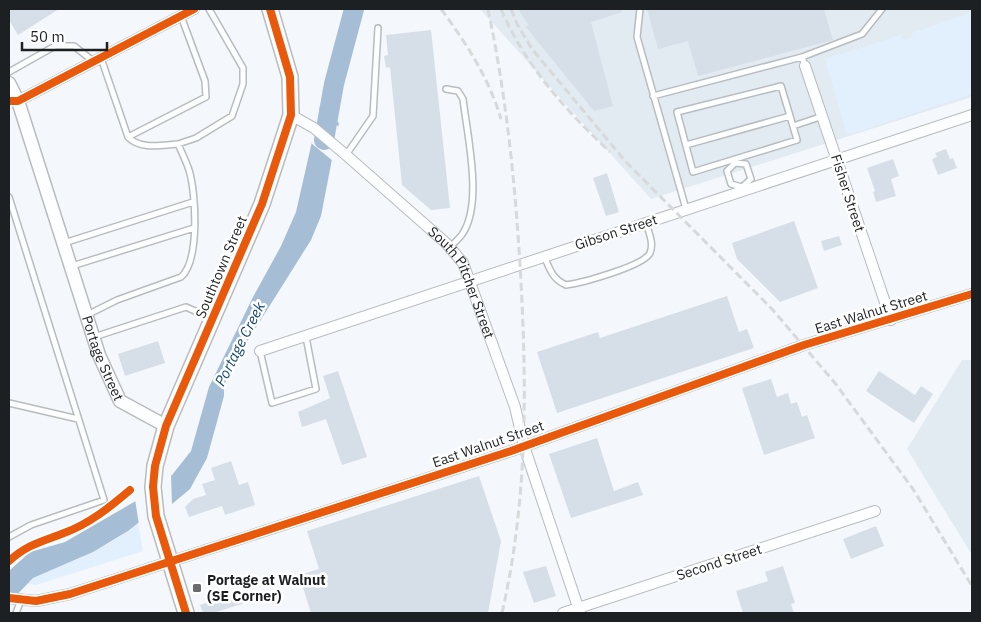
<svg xmlns="http://www.w3.org/2000/svg" width="981" height="622" viewBox="0 0 981 622" font-family="'IBM Plex Sans',sans-serif">
<rect width="100%" height="100%" fill="#f4f8fc"/>
<path fill="#e2ebf2" d="M480,9H972V97L651,199Z
M962,360H972V555L907,449Z"/>
<path fill="#e2effd" d="M972,12V94L847,135L825,59L901,35L904,40L913,37L912,33Z
M138,523L143,551L36,585L28,584L33,578C69,562 108,549 138,523Z"/>
<path fill="#a6bed5" d="M320,106L339,123L321,216L311,240L245,345L224,385V396L207,458L190,489L172,504L138,523L128,531L93,552L33,578L9,603V571L30,552L65,542L134,502L172,475L191,451L209,387L253,297L281,246L296,212Z"/>
<path fill="#f4f8fc" d="M318,109L340,128L333,161L311,143Z
M171,475L172,505L139,525L135,499Z"/>
<g fill="none" stroke-linecap="round" stroke-linejoin="round">
<path stroke="#a6bed5" stroke-width="20" d="M324,140L334,84L354,9"/>
</g>
<path fill="#d6dfe7" d="M9,9H59L18,35L9,20Z
M518,9H622V12L591,22L613,106L594,111L525,26H529Z
M647,9H824L833,40L698,76L688,41L658,49Z
M431,30L450,208L431,210L402,185L390,67L386,68L384,56L388,55L386,35Z
M946,149L950,159L953,158L957,168L938,175L932,159L937,157L935,153Z
M893,159L899,176L891,179L896,196L876,202L873,192L875,191L867,168Z
M607,173L619,212L606,216L593,178Z
M794,221L818,288L780,302L737,259L732,243Z
M839,236L842,245L824,251L821,241Z
M727,296L739,332L747,329L754,348L557,413L537,352L598,332L600,338Z
M158,341L165,363L125,376L118,354Z
M338,371L367,457L342,465L326,419L302,427L298,412L330,398L323,376Z
M879,371L915,395L921,386L933,394L914,423L866,391Z
M771,379L777,397L788,393L791,404L797,402L802,417L807,415L815,438L764,455L742,388Z
M597,438L614,491L638,482L643,495L571,518L549,454Z
M231,461L239,485L248,482L255,505L225,515L222,506L189,517L185,507L193,499L206,495L202,484L215,480L211,468Z
M479,476L501,541L488,613H311L299,575L319,569L307,531Z
M876,526L884,546L851,559L843,539Z
M546,566L556,596L534,603L523,572Z
M783,566L795,603L791,604L794,613H743L736,591L768,581L765,572Z
M241,591L245,603L213,613H203L200,605Z"/>
<g fill="none" stroke-linecap="round" stroke-linejoin="round">
<g stroke="#b8bcbe" stroke-width="8">
<path id="service" d="M640,9L637,37L686,209
M802,57L862,34L882,9
M101,58L128,137C140,150 162,145 178,144
M9,72L55,46H74L93,61
M446,89L458,91L463,99C467,134 483,202 463,233C460,238 454,243 450,247
M653,96L802,57L805,66
M793,126L823,116
M128,137L206,97L205,81L181,16
M686,145L790,116L781,86L677,112L693,172L797,140L790,116
M346,155L373,116L378,28
M735,163L746,164L751,179L742,187
M735,163L727,171L731,184L742,187
M9,197L104,500L31,525L9,537
M64,243L193,202
M544,256C550,269 552,279 566,285C581,283 644,266 650,253C654,243 649,233 646,223
M72,266L194,228
M87,315L117,300L181,277C200,261 196,192 189,170C186,161 182,153 178,144L196,138L232,116L243,84V68L209,9
M94,337L186,307L211,318
M260,351L272,403L316,389L306,337
M9,403L78,419
M16,613L21,600"/>
</g>
<g stroke="#b8bcbe" stroke-width="12">
<g id="minor">
<path d="M805,66L891,320"/>
<path d="M18,101L194,9"/>
<path id="s1" d="M291,115L314,128L346,155L446,243L463,263L515,407L524,446L580,613"/>
<path d="M260,351L972,115"/>
<path d="M9,598L36,601L70,594L511,451L804,345L972,294"/>
<path d="M563,613L875,511"/>
</g>
</g>
<g stroke="#b8bcbe" stroke-width="15">
<g id="tertiary">
<path id="s2" d="M9,83L18,101L99,355L120,401L166,426"/>
</g>
</g>
<g stroke="#b8bcbe" stroke-width="18">
<path id="secondary" d="M186,613L156,516L153,487L155,466L166,426L262,204L291,115L290,77L270,9"/>
</g>
<use href="#service" stroke="#fdfeff" stroke-width="5"/>
<use href="#minor" stroke="#fdfeff" stroke-width="10"/>
<use href="#tertiary" stroke="#fdfeff" stroke-width="12"/>
<use href="#secondary" stroke="#fdfeff" stroke-width="15"/>
<path stroke="#d7d9da" stroke-width="3" stroke-dasharray="8 4" stroke-linecap="butt" d="M441,9C466,43 489,78 501,119
M488,9C507,99 516,191 521,282C527,394 527,504 502,613
M501,9C525,65 565,110 610,152
M511,9L517,24L532,49L626,162L772,309L835,383L913,489L972,586"/>
<g stroke="#fff" stroke-width="11">
<path id="cycleway" d="M9,101H18L194,9
M9,561C28,544 41,542 64,533C89,524 110,507 130,490
M9,598L36,601L70,594L511,451L804,345L972,294
M186,613L156,516L153,487L155,466L166,426L262,204L291,115L290,77L270,9"/>
</g>
<use href="#cycleway" stroke="#e8590c" stroke-width="8"/>
</g>
<rect fill="#686c6f" stroke="#fff" stroke-width="2" x="192" y="583" width="10" height="10" rx="2.5"/>
<g text-anchor="middle" stroke-width="5" stroke-linejoin="round" paint-order="stroke">
<g font-size="14" fill="#1d2023" stroke="#fff">
<text transform="translate(848 193) rotate(72)" y="5">Fisher Street</text>
<text transform="translate(616 232) rotate(-18)" y="5">Gibson Street</text>
<text transform="translate(221 267) rotate(-67)" y="5">Southtown Street</text>
<text dy="5" stroke="none"><textPath href="#s1" startOffset="244">South Pitcher Street</textPath></text>
<text transform="translate(871 312) rotate(-17)" y="5">East Walnut Street</text>
<text dy="5" stroke="none"><textPath href="#s2" startOffset="291">Portage Street</textPath></text>
<text transform="translate(488 444) rotate(-19)" y="5">East Walnut Street</text>
<text transform="translate(719 562) rotate(-18)" y="5">Second Street</text>
</g>
<g font-size="14" font-weight="bold" fill="#1d2023" stroke="#fff" text-anchor="start">
<text x="207" y="585">Portage at Walnut<tspan x="207" dy="16">(SE Corner)</tspan></text>
</g>
<g font-size="15" font-style="italic" fill="#154972" stroke="#fff">
<text transform="translate(240 344) rotate(-63)" y="5">Portage Creek</text>
</g>
</g>
<rect width="981" height="622" fill="none" stroke="#1d2023" stroke-width="20"/>
<path d="M22 42v8h85v-8" fill="none" stroke="#1d2023" stroke-width="2.5"/>
<text x="30" y="42" font-size="15" fill="#1d2023" stroke="#ffffff" stroke-width="4" paint-order="stroke">50 m</text>
</svg>
